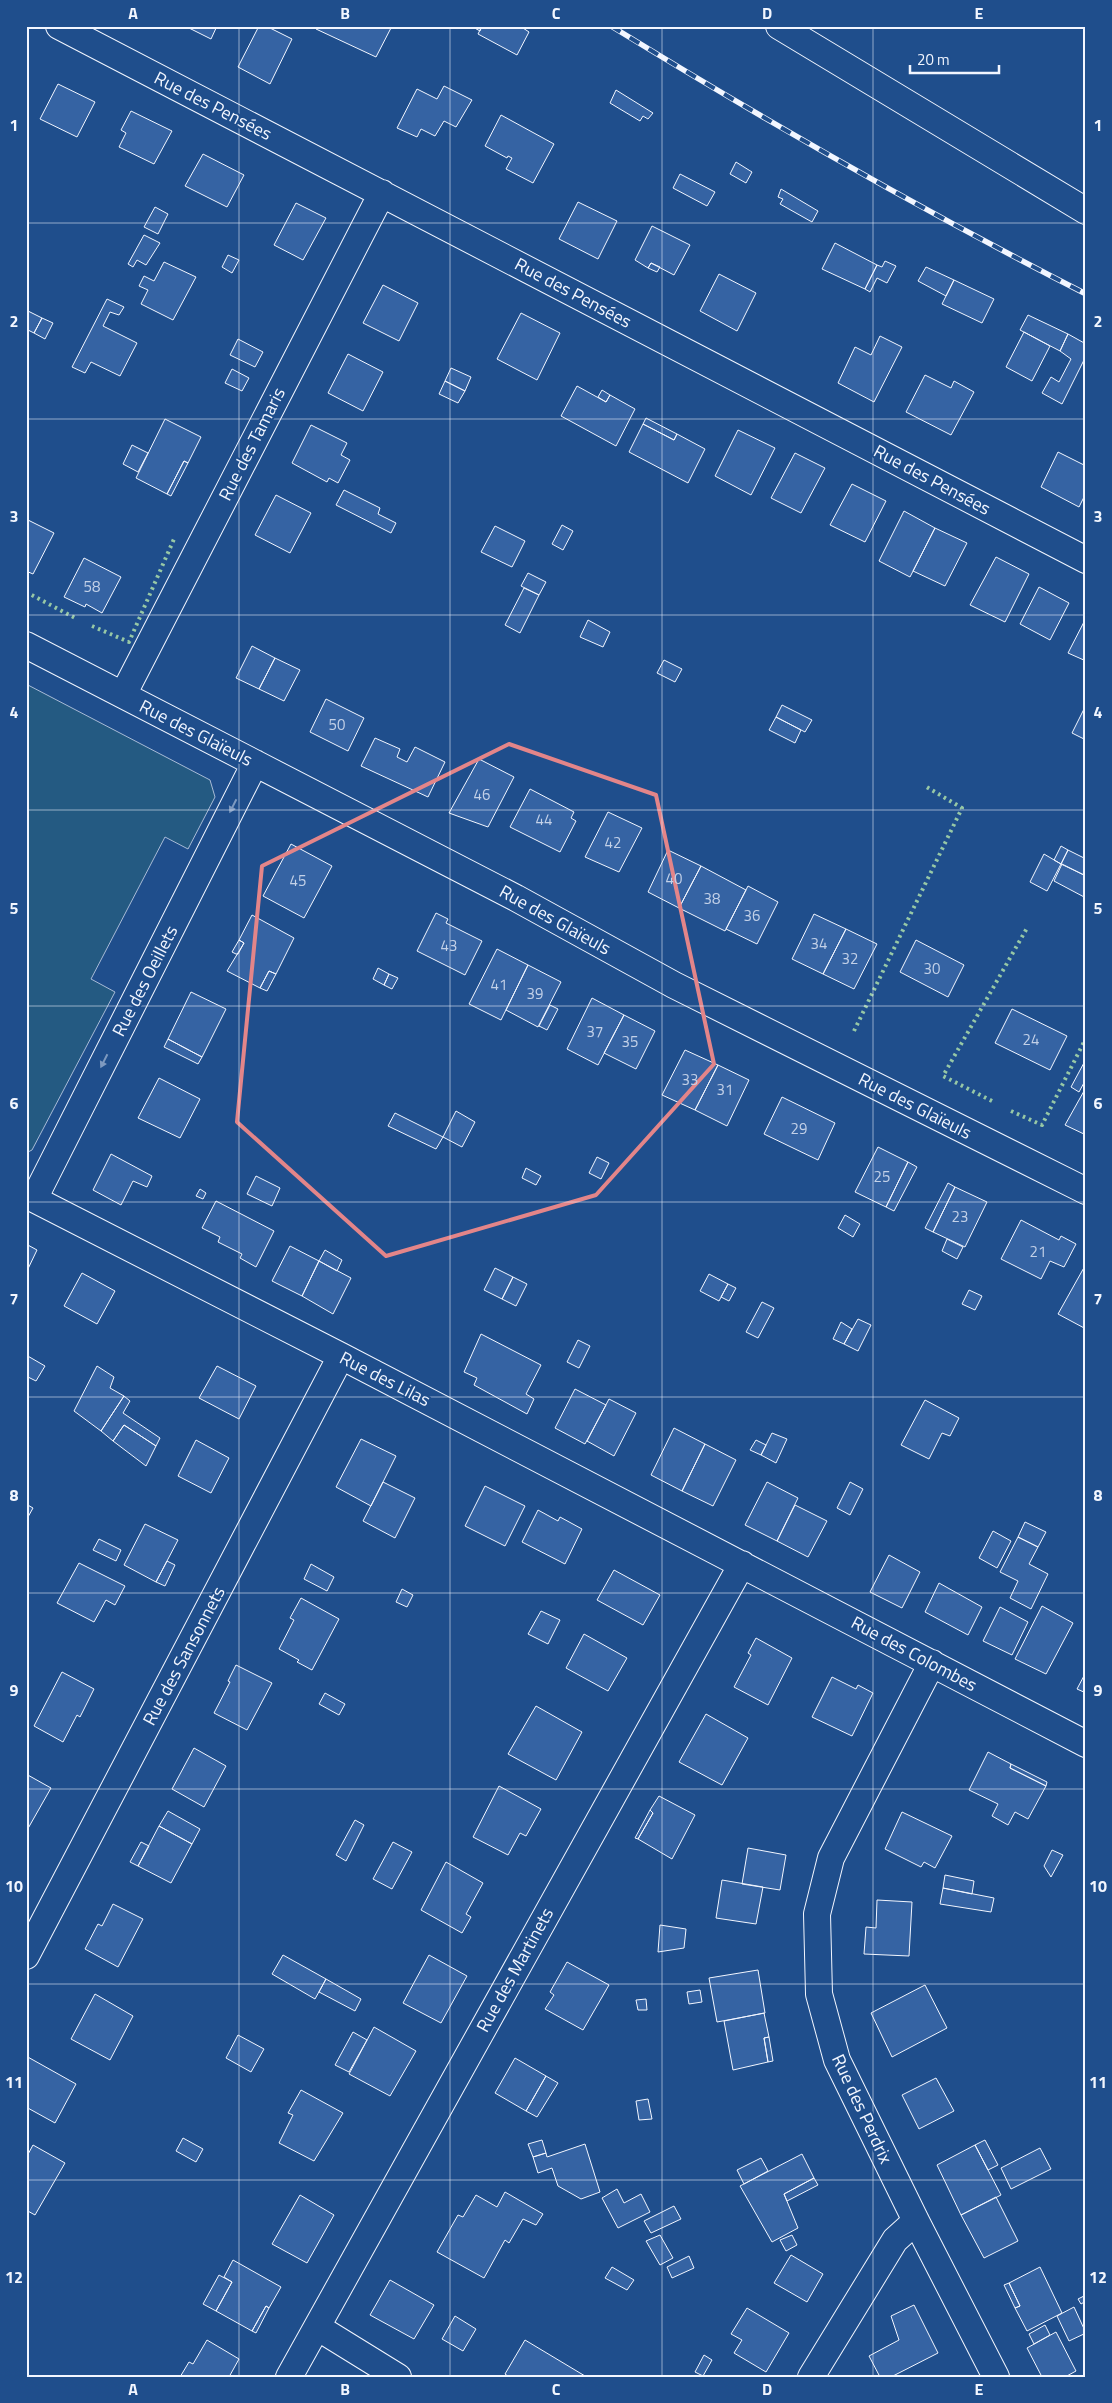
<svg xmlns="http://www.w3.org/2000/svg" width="1112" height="2403" viewBox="0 0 1112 2403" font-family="'Titillium Web',sans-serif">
<rect width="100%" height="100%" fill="#1f4e8c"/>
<path fill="#245a82" stroke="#a8bbd7" d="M26,684L210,780L215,797L188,849L165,837L91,979L115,992L32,1150L26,1153Z"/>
<path fill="#3563a3" stroke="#f2f6ff" d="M185,26H217L211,39Z
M259,26H266L292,39L270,84L238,67Z
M317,26H392L376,57L316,29Z
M471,26H482L480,31Z
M482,26H520L529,32L517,55L478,34Z
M58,84L95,102L77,137L40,119Z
M444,86L472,100L456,127L444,121L435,136L421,129L417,137L397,128L417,89L437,99Z
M616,90L653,113L648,119L643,116L640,121L610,103Z
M131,111L172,131L154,164L119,147L126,133L121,130Z
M501,115L554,144L533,183L506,169L512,158L508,156L507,158L485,146Z
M203,154L244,175L227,207L185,186Z
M736,162L752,172L746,183L730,174Z
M680,174L715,192L707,206L673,188Z
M781,189L818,211L812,222L780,204L783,199L778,197Z
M578,202L617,221L598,259L559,239Z
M296,203L326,218L303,260L274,245Z
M155,207L168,214L158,234L144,227Z
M652,226L690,245L674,275L651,263L648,268L635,260Z
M144,235L160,243L146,265L137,260L133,267L128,264Z
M835,243L877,265L865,289L822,269Z
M228,255L239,260L232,273L222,267Z
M885,261L896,266L887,283L877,278L870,292L865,289L877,265L882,267Z
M164,262L196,277L173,320L141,304L148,290L139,286L144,276L154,281Z
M651,263L660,267L657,272L648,268Z
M926,267L954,280L946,296L918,281Z
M719,274L756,293L737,331L700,311Z
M954,280L994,299L982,323L942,304Z
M383,285L418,303L399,341L363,323Z
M107,299L124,307L119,315L110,312L103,326L137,343L120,376L91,362L85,373L72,367Z
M26,310L42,318L34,333L26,329Z
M521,313L560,333L537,380L497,359Z
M1028,315L1068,334L1060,351L1020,330Z
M42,318L53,323L45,339L34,333Z
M1024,332L1050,346L1032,381L1006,367Z
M1068,334L1086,344V356L1062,404L1042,393L1051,377L1059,382L1071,359L1060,351Z
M880,336L902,347L874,402L838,383L855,347L871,355Z
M238,339L263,352L255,367L230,355Z
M348,354L383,372L363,411L328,393Z
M451,368L471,377L465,391L445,381Z
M232,369L249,378L242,391L225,383Z
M925,375L951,388L954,381L974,392L951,435L906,412Z
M445,381L465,391L458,403L439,394Z
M577,386L606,402L610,395L635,409L616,446L561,416Z
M602,390L610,395L606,402L598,397Z
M646,418L677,434L674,440L643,424Z
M165,419L201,437L188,463L184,461L167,494L136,478Z
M643,424L674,440L677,434L705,449L688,483L629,452Z
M311,425L347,443L341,455L350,460L338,483L329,478L327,482L292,463Z
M738,430L775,448L751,495L715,476Z
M132,445L148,453L138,472L123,464Z
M1058,452L1086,466V493L1079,507L1041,487Z
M795,453L825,468L801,513L771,498Z
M184,461L188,463L171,496L167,494Z
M852,484L886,501L865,542L830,525Z
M344,490L380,508L378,514L396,523L391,533L336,505Z
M276,495L311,513L290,553L255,535Z
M904,511L935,528L910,577L879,561Z
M26,519L54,533L33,574L26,571Z
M562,525L573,531L563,550L552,544Z
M495,526L525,541L512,567L481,552Z
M935,528L967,543L945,586L913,571Z
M996,557L1029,574L1005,622L970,605Z
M84,558L121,577L102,613L86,604L85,607L64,597Z
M528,573L546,582L539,595L521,586Z
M1039,587L1069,603L1050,640L1020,624Z
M524,588L539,595L520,633L505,625Z
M1086,618V661L1068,653Z
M588,620L610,632L603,647L580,637Z
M252,646L275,658L259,689L236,678Z
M275,658L300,670L284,701L259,689Z
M664,660L682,669L675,682L657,673Z
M326,699L364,718L348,751L310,732Z
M782,705L812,720L805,732L776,717Z
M1086,705V740L1072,733Z
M776,717L801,730L795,743L769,730Z
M375,738L400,749L397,757L407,762L415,747L445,762L428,797L361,766Z
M479,759L514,777L488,827L449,813Z
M530,789L574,812L571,818L576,821L560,852L510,827Z
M608,812L642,828L619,872L585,857Z
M291,844L332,866L304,918L263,896Z
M1061,846L1068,850L1061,864L1054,860Z
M668,850L701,866L679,908L648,892Z
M1068,850L1086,859V876L1061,864Z
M1044,854L1061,864L1047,891L1030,882Z
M1062,864L1086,876V898L1054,881Z
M701,866L746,890L725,931L679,908Z
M748,886L778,902L757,944L726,929Z
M436,913L448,919L446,923L482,941L465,975L417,951Z
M814,914L846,929L823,974L792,959Z
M252,915L294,938L276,974L269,971L260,988L227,971L244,943L239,940Z
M846,929L877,944L854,989L823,974Z
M239,940L244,943L238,954H236L232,952Z
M916,940L964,965L948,997L900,972Z
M497,949L528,965L501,1020L469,1004Z
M528,965L561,982L538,1027L506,1010Z
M378,968L389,974L384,985L373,979Z
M269,971L276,974L267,991L260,988Z
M389,974L398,978L392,989L384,985Z
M191,992L226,1009L202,1057L168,1039Z
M592,998L624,1015L598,1065L567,1049Z
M550,1005L558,1009L547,1030L539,1026Z
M1012,1009L1067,1036L1050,1070L995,1043Z
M624,1015L655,1031L636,1069L604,1053Z
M168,1039L202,1057L198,1064L164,1047Z
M685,1050L718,1065L695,1110L662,1095Z
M1086,1059V1079L1079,1092L1071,1087Z
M718,1065L749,1080L727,1126L695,1110Z
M159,1078L200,1099L180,1138L138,1118Z
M1084,1091L1086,1092V1135L1065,1125Z
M782,1097L835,1123L818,1160L764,1134Z
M456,1111L475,1122L462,1147L443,1137Z
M395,1113L443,1137L436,1149L388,1126Z
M878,1147L908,1162L886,1207L855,1192Z
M111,1154L152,1176L147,1187L133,1181L121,1205L93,1190Z
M597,1157L609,1163L601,1179L589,1173Z
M908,1162L917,1167L894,1211L886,1207Z
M526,1168L541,1176L536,1185L522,1178Z
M256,1176L280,1188L272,1206L247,1194Z
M948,1183L955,1187L933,1232L925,1228Z
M955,1187L987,1202L965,1247L933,1232Z
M200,1189L206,1193L203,1199L196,1196Z
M216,1201L274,1231L256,1267L240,1258L242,1254L218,1242L220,1237L202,1228Z
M845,1215L860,1224L853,1237L838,1228Z
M1021,1220L1059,1240L1061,1236L1076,1244L1064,1267L1050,1261L1041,1279L1001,1259Z
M947,1239L963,1247L957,1259L942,1251Z
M26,1244L37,1250L26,1273Z
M290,1246L319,1261L302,1296L272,1281Z
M325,1250L342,1260L337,1271L319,1261Z
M319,1261L351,1278L333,1314L302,1296Z
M1086,1264V1329L1058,1314Z
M495,1268L513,1277L502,1299L484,1290Z
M82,1273L115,1291L97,1324L64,1306Z
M709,1274L728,1284L719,1301L700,1291Z
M513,1277L527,1284L516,1306L502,1299Z
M728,1284L736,1288L729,1301L721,1297Z
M969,1290L982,1296L975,1310L962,1304Z
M762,1302L774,1308L758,1338L746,1332Z
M858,1319L871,1325L858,1351L844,1344Z
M841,1322L852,1329L844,1344L833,1339Z
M481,1334L541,1365L526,1394L534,1399L527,1414L474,1385L477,1378L464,1372Z
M578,1340L590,1346L579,1368L567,1362Z
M26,1355L45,1366L36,1381L26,1376Z
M97,1366L114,1377L110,1388L124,1396L101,1431L74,1411Z
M217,1366L256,1386L239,1419L199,1398Z
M575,1389L606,1405L585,1444L555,1428Z
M124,1396L130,1401L123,1413L160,1438L156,1446L124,1425L113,1441L101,1431Z
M609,1399L636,1413L614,1456L587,1441Z
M925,1400L959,1418L950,1436L942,1433L929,1459L901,1445Z
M124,1425L156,1446L146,1466L113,1441Z
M674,1428L705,1444L682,1491L651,1475Z
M772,1433L787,1439L776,1463L761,1455Z
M361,1439L396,1456L371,1506L336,1487Z
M196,1440L229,1458L211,1493L178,1476Z
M756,1440L766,1445L761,1455L750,1450Z
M705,1444L736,1460L713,1506L682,1491Z
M383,1482L415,1498L395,1538L363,1521Z
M767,1482L798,1498L777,1541L745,1525Z
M850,1482L863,1489L850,1515L837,1508Z
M485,1486L525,1506L505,1546L465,1526Z
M26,1504L33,1508L28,1517L26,1516Z
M795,1505L827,1521L808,1557L777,1541Z
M538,1510L558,1521L560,1517L582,1529L565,1564L522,1542Z
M1025,1522L1046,1532L1038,1547L1018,1537Z
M145,1524L178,1540L156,1582L124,1565Z
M993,1531L1011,1541L997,1568L979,1558Z
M1018,1537L1038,1547L1029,1564L1048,1574L1031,1609L1010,1598L1018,1581L1000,1572Z
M99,1539L121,1550L116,1561L93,1550Z
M889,1555L920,1572L902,1608L870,1592Z
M167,1561L175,1565L165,1586L156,1582Z
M79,1563L125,1586L115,1605L106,1600L94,1622L57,1603Z
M311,1564L334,1577L327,1591L304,1579Z
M614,1570L660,1595L643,1625L597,1600Z
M939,1583L982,1607L968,1635L925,1612Z
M402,1589L413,1595L407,1607L396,1602Z
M301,1598L339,1619L312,1670L297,1662L299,1660L279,1649L294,1620L290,1618Z
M1042,1606L1073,1623L1046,1674L1015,1659Z
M1000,1607L1028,1622L1012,1655L983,1641Z
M541,1611L560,1620L548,1644L528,1634Z
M584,1634L627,1658L608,1691L566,1668Z
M756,1638L792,1658L768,1705L734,1687L751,1655L748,1653Z
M236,1665L272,1683L247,1730L214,1713L230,1682L228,1681Z
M62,1672L94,1689L80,1717L77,1715L63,1742L34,1726Z
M1086,1672V1693L1077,1689Z
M832,1677L856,1689L858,1685L873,1693L852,1736L812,1717Z
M325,1693L345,1704L339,1715L319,1704Z
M536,1706L582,1732L556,1780L508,1754Z
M706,1714L748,1738L722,1785L679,1762Z
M194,1748L226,1766L204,1807L172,1789Z
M988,1752L1011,1764L1010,1768L1046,1786L1028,1819L1015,1812L1008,1825L992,1816L998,1804L969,1790Z
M1011,1764L1047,1782L1046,1786L1010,1768Z
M26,1774L51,1788L26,1832Z
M499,1786L541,1809L526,1836L520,1833L508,1855L473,1837Z
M659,1796L695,1815L672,1859L638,1839L653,1813L650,1810Z
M650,1810L653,1813L638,1839L635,1838Z
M168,1811L200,1829L192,1844L159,1826Z
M902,1812L952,1836L935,1868L924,1862L921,1867L885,1849Z
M355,1820L364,1825L346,1861L336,1855Z
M159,1826L192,1844L171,1883L138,1866Z
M141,1842L149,1846L138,1866L130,1862Z
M393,1842L412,1852L392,1889L373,1879Z
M748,1848L786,1855L780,1890L742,1884Z
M1052,1850L1063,1855L1051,1877L1044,1866Z
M446,1862L483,1883L466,1914L471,1917L462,1933L421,1910Z
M945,1875L974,1881L972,1894L943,1888Z
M722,1880L763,1887L756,1924L716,1918Z
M943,1888L994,1898L991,1912L940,1904Z
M877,1900L912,1902L909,1956L864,1954L866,1927L876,1928Z
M113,1904L143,1919L118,1967L85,1949L98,1924L102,1926Z
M660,1925L686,1929L684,1948L658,1952Z
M283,1955L326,1979L315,1999L272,1974Z
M429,1955L467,1976L441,2023L403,2003Z
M567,1962L609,1985L583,2030L545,2009L554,1995L550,1992Z
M758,1970L765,2013L717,2022L709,1978Z
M326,1979L361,1999L355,2011L319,1992Z
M925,1985L947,2028L892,2057L871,2013Z
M700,1990L702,2002L689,2004L687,1992Z
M95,1994L133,2016L110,2060L71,2039Z
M646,1999L647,2010H638L636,2000Z
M764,2013L769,2037L764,2038L768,2062L733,2070L724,2021Z
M374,2027L416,2051L390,2096L349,2074Z
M353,2032L367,2040L349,2072L335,2065Z
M238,2035L264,2049L251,2072L226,2058Z
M769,2037L773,2061L768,2062L764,2038Z
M26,2056L76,2084L55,2123L26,2107Z
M515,2058L546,2076L526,2111L495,2093Z
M546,2076L558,2083L537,2117L526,2111Z
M936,2078L954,2111L919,2129L902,2095Z
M301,2090L343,2113L314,2161L279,2143L293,2115L288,2113Z
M648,2099L652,2119L639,2120L636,2101Z
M183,2138L203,2149L196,2162L176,2151Z
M542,2140L546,2153L533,2157L528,2144Z
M985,2140L998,2165L988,2170L975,2145Z
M585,2144L600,2192L581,2199L558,2186L552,2168L538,2173L533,2157L546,2153L547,2157Z
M33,2145L65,2163L35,2215L26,2210V2158Z
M975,2145L1001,2195L961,2215L937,2165Z
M1040,2148L1051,2169L1011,2189L1001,2168Z
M802,2154L814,2178L784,2194L798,2228L772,2242L740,2186Z
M761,2158L768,2171L744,2184L737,2170Z
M814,2178L818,2185L787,2201L784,2194Z
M617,2189L624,2203L641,2194L650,2212L618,2228L602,2198Z
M505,2192L543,2214L536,2225L523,2219L509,2243L505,2240L484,2278L437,2252L458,2215L463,2217L476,2195L497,2207Z
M300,2195L334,2215L307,2263L272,2244Z
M996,2197L1018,2241L984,2258L961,2215Z
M674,2206L681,2219L651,2233L644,2221Z
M660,2235L673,2258L660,2265L646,2241Z
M792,2235L797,2245L786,2251L780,2240Z
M791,2255L823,2274L807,2302L774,2283Z
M689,2256L694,2268L672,2278L667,2267Z
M233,2260L281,2287L269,2308L266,2306L252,2331L216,2311L232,2282L224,2277Z
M612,2267L634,2280L627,2290L605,2278Z
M1040,2267L1062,2313L1027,2331L1015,2308L1020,2306L1009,2283Z
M219,2275L232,2282L216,2311L203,2304Z
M390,2280L434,2305L414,2339L370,2315Z
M1009,2283L1020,2306L1015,2308L1004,2285Z
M1086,2295V2301L1081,2304L1078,2299Z
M914,2305L938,2353L891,2377H880L869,2356L899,2340L891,2316Z
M266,2306L269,2308L256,2333L252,2331Z
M1074,2307L1086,2333L1069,2341L1057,2316Z
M747,2308L789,2333L766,2372L734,2353L742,2340L731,2334Z
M455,2316L476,2329L463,2351L442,2339Z
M1045,2325L1050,2335L1034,2344L1029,2334Z
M1056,2332L1076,2371L1065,2377H1042L1027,2348Z
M207,2340L239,2359L229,2377H180L189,2362L193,2364Z
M525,2340L585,2376L584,2377H509L505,2374Z
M704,2355L712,2360L703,2376L695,2372Z"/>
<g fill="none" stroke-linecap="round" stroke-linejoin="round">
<g stroke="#f2f6ff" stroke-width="28">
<path id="street" d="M59,26L1086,560
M779,26L1086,211
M26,645L516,898L674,985L1086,1191
M123,695L382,193
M26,1195L341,1356L1086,1744
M34,1199L255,763
M932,1663L831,1858L817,1914L819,1994L837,2060L916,2221L996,2377
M26,1956L341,1356
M317,2327L398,2377
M289,2377L742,1564
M811,2377L895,2240L916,2221"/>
</g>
<use href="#street" stroke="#1f4e8c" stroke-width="26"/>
<g stroke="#f2f6ff" stroke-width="5.5">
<path id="rail" d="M611,26C766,121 924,211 1086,294"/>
</g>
<use href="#rail" stroke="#1f4e8c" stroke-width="4" stroke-dasharray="11" stroke-linecap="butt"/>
<path stroke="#97c8a6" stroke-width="4" stroke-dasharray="2.5 4" stroke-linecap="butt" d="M26,592L77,619
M92,626L129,642L174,539
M854,1031L962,808L925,786
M992,1101L943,1076L1027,928
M1011,1111L1042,1125L1086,1038"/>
</g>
<defs><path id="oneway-solid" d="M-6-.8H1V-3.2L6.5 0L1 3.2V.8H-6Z" transform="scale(1.25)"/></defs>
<g fill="#7e9ac0">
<use href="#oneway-solid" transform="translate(233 806) rotate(117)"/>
<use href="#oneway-solid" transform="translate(104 1061) rotate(117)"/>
</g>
<path fill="none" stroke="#e38589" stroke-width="4" stroke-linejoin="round" d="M509,744L656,795L714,1064L596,1195L386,1256L237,1122L262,866Z"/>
<path fill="none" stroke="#f2f6ff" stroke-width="1" stroke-opacity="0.55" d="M239,26V2377M450,26V2377M662,26V2377M873,26V2377M26,223H1086M26,419H1086M26,615H1086M26,810H1086M26,1006H1086M26,1202H1086M26,1397H1086M26,1593H1086M26,1789H1086M26,1984H1086M26,2180H1086"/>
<g text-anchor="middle" stroke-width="4" stroke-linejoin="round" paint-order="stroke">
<g font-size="15" fill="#c3d1e8">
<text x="92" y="592">58</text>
<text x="337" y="730">50</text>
<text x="482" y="800">46</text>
<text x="544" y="825">44</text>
<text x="613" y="848">42</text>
<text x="674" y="884">40</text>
<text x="298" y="886">45</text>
<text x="712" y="904">38</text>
<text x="752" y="921">36</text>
<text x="819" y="949">34</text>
<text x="449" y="951">43</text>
<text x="850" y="964">32</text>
<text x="932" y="974">30</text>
<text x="499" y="990">41</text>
<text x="535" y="999">39</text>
<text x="595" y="1037">37</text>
<text x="1031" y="1045">24</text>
<text x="630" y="1047">35</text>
<text x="690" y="1085">33</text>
<text x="725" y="1095">31</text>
<text x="799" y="1134">29</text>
<text x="882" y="1182">25</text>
<text x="960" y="1222">23</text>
<text x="1038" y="1257">21</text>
</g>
<g font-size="18" fill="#f2f6ff" stroke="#1f4e8c">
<text transform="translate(213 106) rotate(27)" y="6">Rue des Pensées</text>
<text transform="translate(573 293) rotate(28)" y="6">Rue des Pensées</text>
<text transform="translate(252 444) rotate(-63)" y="6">Rue des Tamaris</text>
<text transform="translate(932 480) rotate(28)" y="6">Rue des Pensées</text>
<text transform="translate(196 733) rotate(27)" y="6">Rue des Glaïeuls</text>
<text transform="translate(555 920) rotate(29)" y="6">Rue des Glaïeuls</text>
<text transform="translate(145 981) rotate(-63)" y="6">Rue des Oeillets</text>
<text transform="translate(915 1106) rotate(27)" y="6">Rue des Glaïeuls</text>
<text transform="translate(385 1379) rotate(27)" y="6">Rue des Lilas</text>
<text transform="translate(914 1654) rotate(28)" y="6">Rue des Colombes</text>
<text transform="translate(184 1656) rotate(-62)" y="6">Rue des Sansonnets</text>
<text transform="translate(515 1970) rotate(-61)" y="6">Rue des Martinets</text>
<text transform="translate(862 2109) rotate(65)" y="6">Rue des Perdrix</text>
</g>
</g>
<rect width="1112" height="2403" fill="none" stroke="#1f4e8c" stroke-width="55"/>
<path d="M910 65v8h89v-8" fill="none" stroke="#f2f6ff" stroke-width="2.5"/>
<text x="917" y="65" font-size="15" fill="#f2f6ff" stroke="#1f4e8c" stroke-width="4" paint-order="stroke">20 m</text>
<rect x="28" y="28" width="1056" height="2348" fill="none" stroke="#f2f6ff" stroke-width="2"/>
<g font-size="16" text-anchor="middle" font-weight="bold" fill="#f2f6ff">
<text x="133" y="19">A</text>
<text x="345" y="19">B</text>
<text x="556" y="19">C</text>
<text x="767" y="19">D</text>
<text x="979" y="19">E</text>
<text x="14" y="131">1</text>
<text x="1098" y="131">1</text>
<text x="14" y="327">2</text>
<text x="1098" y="327">2</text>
<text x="14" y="522">3</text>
<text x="1098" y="522">3</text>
<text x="14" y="718">4</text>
<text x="1098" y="718">4</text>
<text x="14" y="914">5</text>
<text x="1098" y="914">5</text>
<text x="14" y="1109">6</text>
<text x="1098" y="1109">6</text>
<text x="14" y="1305">7</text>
<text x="1098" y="1305">7</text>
<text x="14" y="1501">8</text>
<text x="1098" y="1501">8</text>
<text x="14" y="1696">9</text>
<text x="1098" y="1696">9</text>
<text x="14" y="1892">10</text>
<text x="1098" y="1892">10</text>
<text x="14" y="2088">11</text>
<text x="1098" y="2088">11</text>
<text x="14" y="2283">12</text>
<text x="1098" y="2283">12</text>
<text x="133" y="2395">A</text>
<text x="345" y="2395">B</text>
<text x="556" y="2395">C</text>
<text x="767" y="2395">D</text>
<text x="979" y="2395">E</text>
</g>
</svg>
